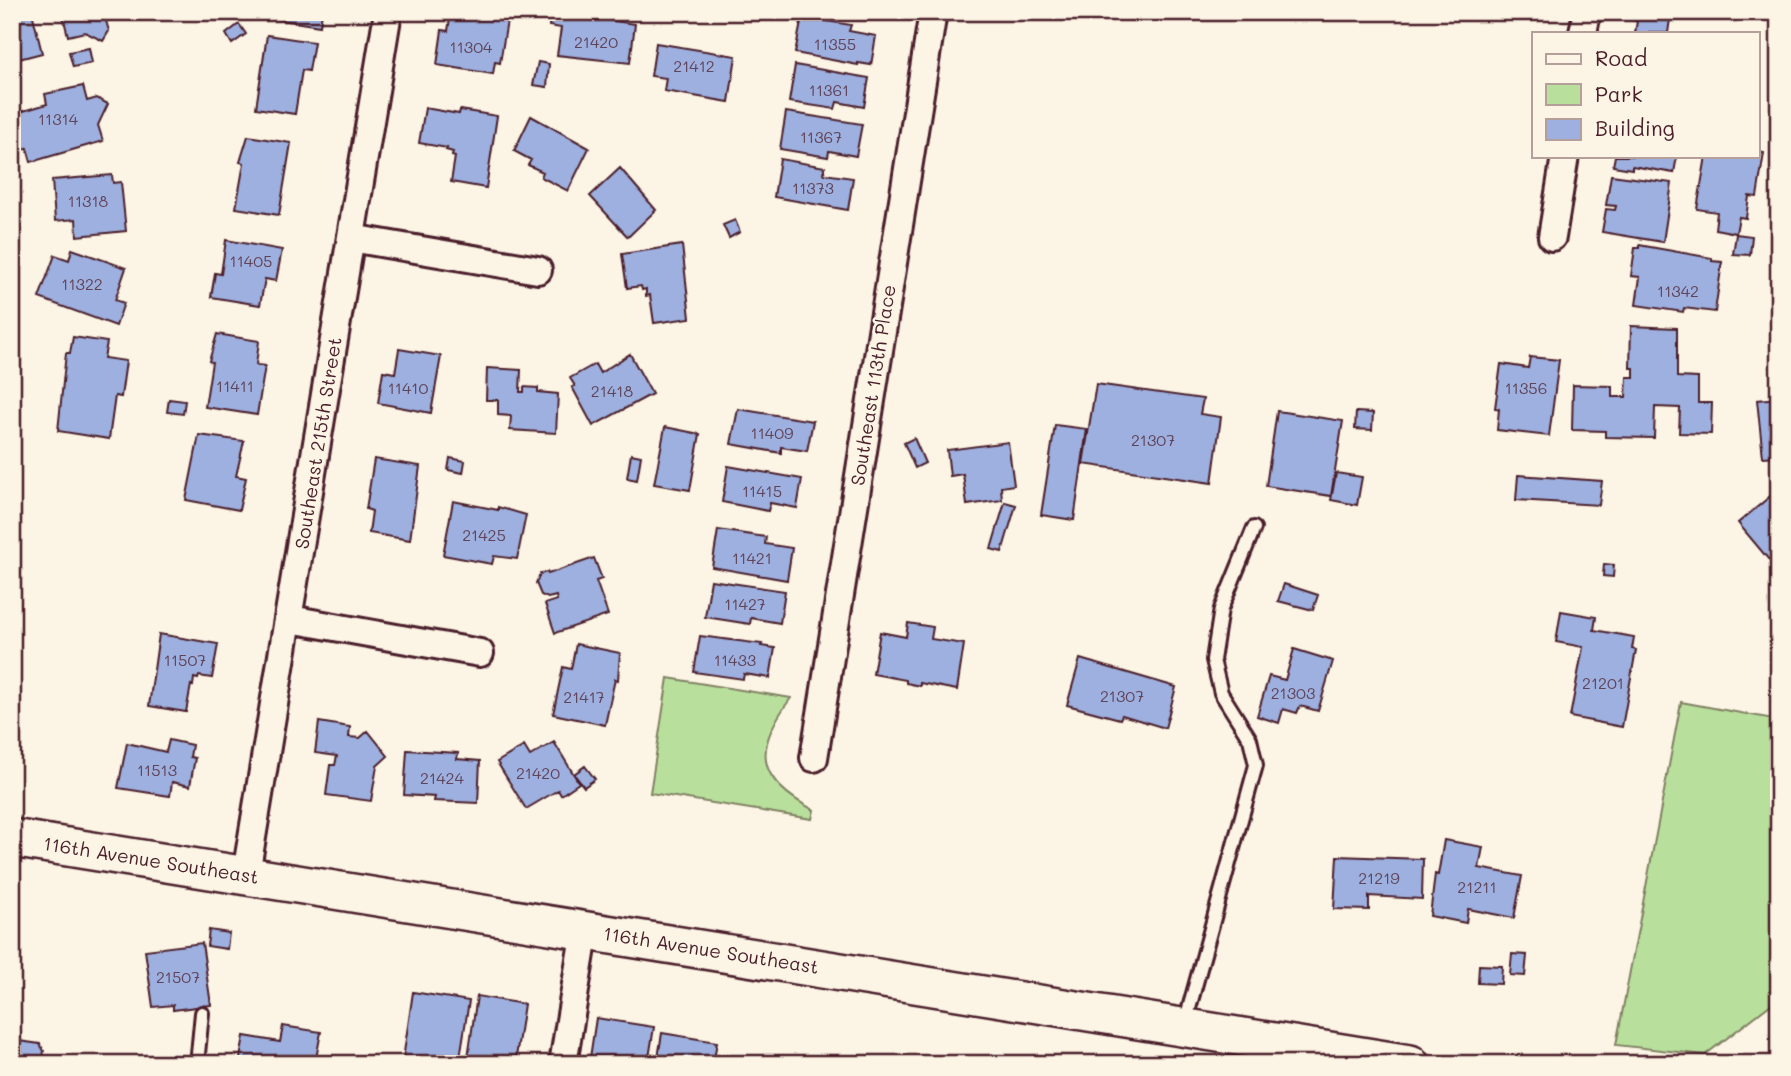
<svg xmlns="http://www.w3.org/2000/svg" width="1791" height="1076" viewBox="0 0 1791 1076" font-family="Mali,sans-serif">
<rect width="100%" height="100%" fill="#fcf5e5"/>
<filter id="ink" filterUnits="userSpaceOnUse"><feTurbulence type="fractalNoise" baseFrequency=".0143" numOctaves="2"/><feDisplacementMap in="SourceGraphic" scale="14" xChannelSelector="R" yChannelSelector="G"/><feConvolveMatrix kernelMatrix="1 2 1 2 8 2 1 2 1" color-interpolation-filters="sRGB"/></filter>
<g filter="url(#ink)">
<path fill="#b8e09c" stroke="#818064" stroke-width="2" d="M668,678L791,698C753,748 755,780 814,810L812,819L650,793Z
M1681,702L1779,720V998L1705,1055L1616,1045Z"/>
<path fill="#9eb0df" stroke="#4a1f2b" stroke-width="2" d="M12,12H32L42,53L19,59L17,51L12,52Z
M62,12H121L122,17L106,21L109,31L103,41L85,32L68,36Z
M221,12H242L241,20L220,17Z
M269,12H322L320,26L268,18Z
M451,12H491L508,15L500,63L495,62L493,74L437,65L442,30L448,31Z
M551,12L601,14L600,19L635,24L630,63L557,55L561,28L549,26Z
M1628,12H1671L1668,33H1635L1637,21L1626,19Z
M802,17L851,25L849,31L876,36L871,65L858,63V65L795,53Z
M239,24L246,34L232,44L226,34Z
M267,35L314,42L309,71L302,70L295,114L256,108Z
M656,43L736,56L729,102L664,91L666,78L651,76Z
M89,48L92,63L73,67L69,52Z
M538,62L549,64L547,87L533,85Z
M795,65L869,78L864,107L837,102L835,109L789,102Z
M83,86L87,101L97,98L108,104L98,125L103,141L31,162L27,148L23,150L13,114L47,104L45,94Z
M425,108L459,114L460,110L497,116L486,188L451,182L455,157L452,156L453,152L446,150L447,148L419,143Z
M786,112L862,124L856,156L829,151L828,157L780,149Z
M531,116L589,148L568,191L541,177L543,172L528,165L531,160L514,151Z
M248,136L291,143L279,215L236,208L244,163L240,162Z
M1758,152L1764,153L1757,197L1749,196L1746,218L1739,217L1736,233L1715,229L1717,212L1697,209L1706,156H1758Z
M1615,156H1677L1674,173L1632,166V169L1613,166Z
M780,159L825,167L824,174L853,178L848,210L774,197Z
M620,168L656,210L628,237L590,196Z
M112,175L113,183L121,182L126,231L77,236L76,219L55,221L52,180Z
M1611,175L1672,183L1663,242L1602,232L1606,209L1615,210L1616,206L1606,205Z
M735,220L740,232L729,238L723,225Z
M1736,234L1752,236L1750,255L1733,254Z
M226,240L282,250L276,281L265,279L260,305L211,297L215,273L221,274Z
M682,245L690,318L654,323L650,295L646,296V289L642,290L641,286L627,288L622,254Z
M1639,245L1712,258V261L1722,262L1715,312L1684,308L1683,312L1636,305L1640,277L1631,276L1635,248H1639Z
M72,249L126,268L115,300L124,303L116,326L39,298L55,255L69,260Z
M1631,326L1677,328V377L1698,378V403H1712L1711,434L1679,433L1680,408L1655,407L1654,438L1605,437V431L1572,430L1573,385L1612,386V397H1626L1627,377H1634V368H1630Z
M217,334L259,341L256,365L265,366L257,415L205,407L212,362L209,361Z
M73,337L107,342L104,358L126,361L121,397L115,396L109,439L58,431L66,353H70Z
M399,349L441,356L431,413L378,403L383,371L395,373Z
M630,354L652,394L593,426L572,387L575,386L570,378L595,364L600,373Z
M1530,357L1559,360L1549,436L1497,430L1499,409L1495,408L1501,364L1528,368Z
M487,368L521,370L520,392H524V387L538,388V392L558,394L556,433L510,430L511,416L498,415V400H486Z
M1096,384L1203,399L1200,414L1221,417L1212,483L1083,464Z
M1779,398V456L1763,457L1757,400Z
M169,399L185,401L183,414L167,412Z
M738,409L813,421L807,451L781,447V453L731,444Z
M1277,411L1343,421L1331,496L1266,486Z
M1356,412L1373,413L1372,430L1355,429Z
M1055,425L1087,429L1074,520L1041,515Z
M665,427L700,434L690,490L654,484Z
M199,435L244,441L236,476L246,478L239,510L186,500Z
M914,438L925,463L915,468L904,443Z
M1008,442L1014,485L1001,487L1002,500L967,505L963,474L950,476L947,450Z
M631,454L641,456L637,480L627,478Z
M450,458L465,461L463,473L448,470Z
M374,459L420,466L410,540L369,533L372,511L366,509Z
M728,466L802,479L797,508L770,503L768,511L722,502Z
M1336,473L1362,477L1357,505L1331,500Z
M1518,475L1602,481L1599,505L1516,500Z
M1779,489V572L1738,523Z
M453,501L498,510V507L526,515L517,559L494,556L492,564L443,555Z
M1005,502L1016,505L1002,552L991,549Z
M718,530L766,537L765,544L792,548L787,580L712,567Z
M594,558L602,579L596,581L608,615L555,633L545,604L557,600L556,596L548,598L541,595L536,583L540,574L547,572L548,574Z
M1604,564L1614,565L1613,577L1603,576Z
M711,580L785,591L780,623L751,618L750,624L705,617Z
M1284,584L1318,595L1313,610L1278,601Z
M1561,611L1596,617L1594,630L1634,637L1632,649L1636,650L1622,727L1570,717L1583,647L1556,642Z
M908,623L933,627L931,639L964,644L957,690L920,683V686L906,683V680L873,674L880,632L906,637Z
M159,634L218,644L212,678L199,676L198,679L194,678L193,686L191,685L186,712L149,706Z
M700,636L762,644L761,646L775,648L770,678L744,674L743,679L694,672Z
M576,644L620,653L618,680L615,679L605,725L553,714L563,667L571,669Z
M1294,649L1333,661L1318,711L1300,706L1297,713L1283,709L1279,723L1257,716L1269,676L1285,680Z
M1080,659L1176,687L1165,728L1122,715L1120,719L1067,705Z
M319,722L350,727L349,737L360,738L368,731L388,756L377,766L371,801L326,795L330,765H335L337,756L315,753Z
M169,740L192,745L190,757L195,758L190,786L172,782L170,796L118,788L127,743L166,752Z
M554,742L579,783L561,795L558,790L526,809L497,762L524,746L530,756Z
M407,750L458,753L457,759L480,761L478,803L434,801L435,797L404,795Z
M585,766L595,779L584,787L574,774Z
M1444,840L1483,847L1479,868L1522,876L1514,918L1468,909L1466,923L1430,916L1435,874L1438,875Z
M1337,856L1423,859L1422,899L1369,896V910L1334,909Z
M209,930L229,933L227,949L207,946Z
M202,943L211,1005L173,1010V1005L153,1007L145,950Z
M1512,954L1527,955L1525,976L1510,975Z
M1479,965L1502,966L1501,984L1478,983Z
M413,992L469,1001L459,1064H433L403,1059Z
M477,996L524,1004L515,1064H467Z
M596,1018L654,1027L648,1064H589Z
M283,1026L321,1032L315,1064H239L244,1036L280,1042Z
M662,1033L717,1042L713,1064H657Z
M12,1040L40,1044L44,1051L42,1064H12Z"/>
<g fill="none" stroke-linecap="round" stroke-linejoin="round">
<g stroke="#4a1f2b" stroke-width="18">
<path id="lane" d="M1185,1023L1256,765L1250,739L1221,693L1213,660L1221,609L1254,528
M197,1064L202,1013"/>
</g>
<g stroke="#4a1f2b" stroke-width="32">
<path id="street" d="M1583,33L1587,12
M1552,237L1565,156
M351,238L538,270
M290,619L480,653
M814,758L933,12
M246,874L388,12
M563,1064L585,929"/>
</g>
<g stroke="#4a1f2b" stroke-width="42">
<path id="secondary" d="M12,838L1410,1064"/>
</g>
<use href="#lane" stroke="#fcf5e5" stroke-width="12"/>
<use href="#street" stroke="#fcf5e5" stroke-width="26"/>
<use href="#secondary" stroke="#fcf5e5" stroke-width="37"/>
</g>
</g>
<g text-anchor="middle" stroke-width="5" stroke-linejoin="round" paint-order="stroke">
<g font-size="16" fill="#5f4358">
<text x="596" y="48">21420</text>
<text x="835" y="50">11355</text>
<text x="471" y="53">11304</text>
<text x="694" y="72">21412</text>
<text x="829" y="96">11361</text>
<text x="58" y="125">11314</text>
<text x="821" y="143">11367</text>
<text x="813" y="194">11373</text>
<text x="88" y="207">11318</text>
<text x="251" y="267">11405</text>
<text x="82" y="290">11322</text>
<text x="1678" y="297">11342</text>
<text x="235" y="392">11411</text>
<text x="408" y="394">11410</text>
<text x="1526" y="394">11356</text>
<text x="612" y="397">21418</text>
<text x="772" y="439">11409</text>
<text x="1153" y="446">21307</text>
<text x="762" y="497">11415</text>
<text x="484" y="541">21425</text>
<text x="752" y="564">11421</text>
<text x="745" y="610">11427</text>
<text x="185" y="666">11507</text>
<text x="735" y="666">11433</text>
<text x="1603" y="689">21201</text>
<text x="1293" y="699">21303</text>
<text x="1122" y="702">21307</text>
<text x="584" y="703">21417</text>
<text x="157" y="776">11513</text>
<text x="538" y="779">21420</text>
<text x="442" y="784">21424</text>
<text x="1379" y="884">21219</text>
<text x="1477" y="893">21211</text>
<text x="178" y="983">21507</text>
</g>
<g font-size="19" fill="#4a1f2b" stroke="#fcf5e5">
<text transform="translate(873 385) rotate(-81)" y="7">Southeast 113th Place</text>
<text transform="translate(318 443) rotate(-81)" y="7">Southeast 215th Street</text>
<text transform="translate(151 860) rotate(9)" y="7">116th Avenue Southeast</text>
<text transform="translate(711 950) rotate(9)" y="7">116th Avenue Southeast</text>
</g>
</g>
<rect width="1791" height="1076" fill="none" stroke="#fcf5e5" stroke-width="42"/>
<rect x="21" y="21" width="1749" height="1034" fill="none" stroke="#4a1f2b" stroke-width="2.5" filter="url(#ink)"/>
<rect x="1532" y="32" width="228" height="126" fill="#fcf5e5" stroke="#b59f9b" stroke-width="2"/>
<rect x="1546" y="54" width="35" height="10" fill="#fcf5e5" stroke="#b59f9b" stroke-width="2"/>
<text x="1595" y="66" font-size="21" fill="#4a1f2b">Road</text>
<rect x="1546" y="84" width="35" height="21" fill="#b8e09c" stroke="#b59f9b" stroke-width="2"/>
<text x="1595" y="102" font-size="21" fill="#4a1f2b">Park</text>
<rect x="1546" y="119" width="35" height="21" fill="#9eb0df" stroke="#b59f9b" stroke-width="2"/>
<text x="1595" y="136" font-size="21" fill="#4a1f2b">Building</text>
</svg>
